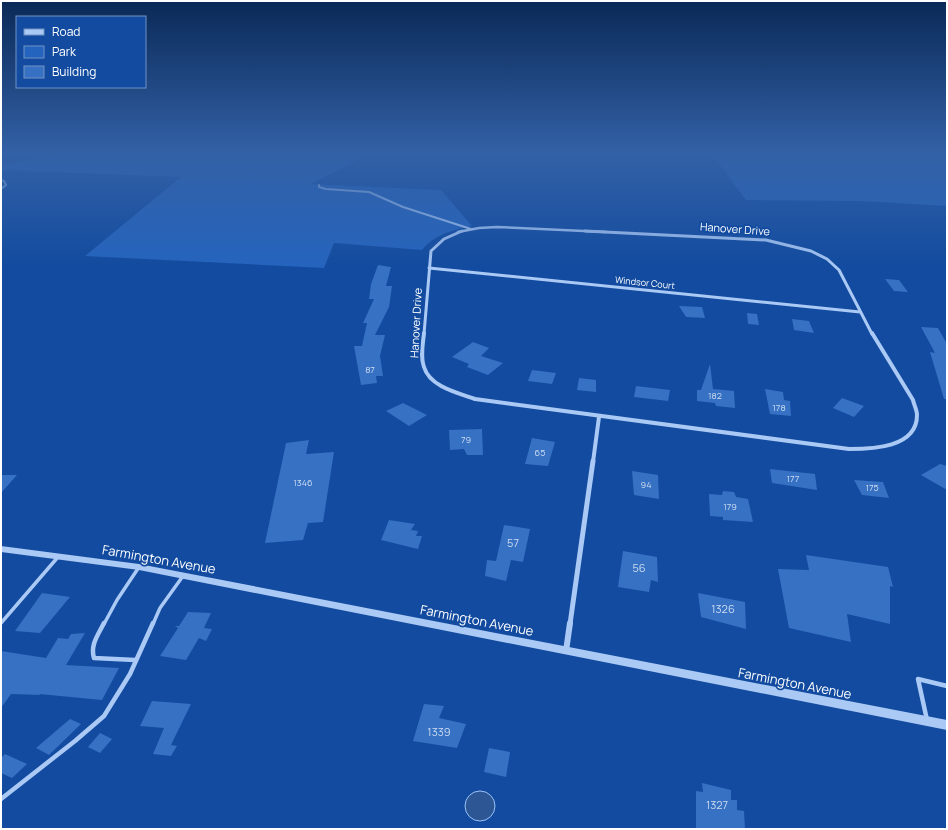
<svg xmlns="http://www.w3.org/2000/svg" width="948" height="830" viewBox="0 0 948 830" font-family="Manrope,sans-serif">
<rect width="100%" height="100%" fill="#124b9f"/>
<path fill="#2564be" d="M69,152H373L311,184L441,190L472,226C453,230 435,234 422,250L334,243L324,268L85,256L181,177L1,170V165Z
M891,152H947V206L862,201L746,200L715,158L868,159L896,157Z"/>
<path fill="#2d5695" stroke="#9cc3f8" d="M465 806a15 15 0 1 1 30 0a15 15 0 1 1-30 0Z"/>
<path fill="#3671c4" d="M378,265L391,267L386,286H392L389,307L375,335H385L380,356L383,376H376L377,383L361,385L354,346H362L367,323H363L374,299H369L371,284Z
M885,279L899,280L908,292L894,291Z
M679,306L702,307L705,318L686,317Z
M747,313L757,314L759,325L748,324Z
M792,319L809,321L814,333L794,330Z
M921,327L938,328L947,344V399H944L930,352L935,353Z
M473,342L489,348L481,356L503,363L488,375L467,367L469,364L452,357Z
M710,364L713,389L734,391L735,408L716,406L715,403L697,401V390H701Z
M532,370L556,373L552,384L528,381Z
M579,378L596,380V392L577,390Z
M636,386L670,390L668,401L634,397Z
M765,389L783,392L784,400L790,401L791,416L770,414Z
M842,398L864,406L854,417L833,408Z
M403,403L427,415L409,426L386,411Z
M482,429L483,455H467L464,449L450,450L449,430Z
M532,438L555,442L548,466L525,464Z
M309,440L306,454L334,452L323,522L308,523L303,540L265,543L286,443Z
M940,464L947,466V490L921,475Z
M770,469L815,474L817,490L772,483Z
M632,471L658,475L659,499L634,495Z
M1,475H17L1,493Z
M854,480L883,482L889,498L862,495Z
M723,491L734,492L736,497L748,499L753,522L723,520V517L710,516L709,494L722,495Z
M389,520L415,524L411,530L418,531L416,536H422L418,549L381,540Z
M504,525L530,529L523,562L511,560L506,581L485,576L487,560L496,561Z
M623,551L657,557L658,582L651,580L649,592L618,587Z
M806,555L888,567L893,587L890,586V624L847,614L851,642L789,628L778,569L809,570Z
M42,593L70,597L40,633L15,631Z
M698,593L745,602L746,629L701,617Z
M188,612L211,613L204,628L212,629L206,641L199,638L186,660L160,656L178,628L175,626H179Z
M85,633L66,665L119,668L102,700L39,694L41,695L11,694L1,708V651L46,658L58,638L68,639L71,634Z
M152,701L191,704L171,745L177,746L171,756L153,754L164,728L140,726Z
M424,704L444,706L439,718L466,724L457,748L413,741Z
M70,719L81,724L49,755L36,748Z
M100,733L112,739L100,753L88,747Z
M489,748L510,752L506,777L484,772Z
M5,754L27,764L12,778L1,773V758Z
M702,783L731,790V800H737V810L744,811L745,829H696V791L703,792Z"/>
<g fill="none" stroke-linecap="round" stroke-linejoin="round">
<path stroke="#aac9f5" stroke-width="2" d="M1,180L4,181L6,185L1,189
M319,185V187L326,189L369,192L403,207L471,229"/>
<path stroke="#aac9f5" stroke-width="3.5" d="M1,623L58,557
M104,624L117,600L139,567
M153,624L160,608L183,576"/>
<path stroke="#aac9f5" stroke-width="4.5" d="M104,623C98,635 90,645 94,658L135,660
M927,720L918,679L947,686
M1,799L75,741L104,716L130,674L153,623"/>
<path stroke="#aac9f5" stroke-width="2.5" d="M458,232L479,228L497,227L606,232"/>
<path stroke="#aac9f5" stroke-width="3" d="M585,231L766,240L811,251L827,259L839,270L872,334
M429,268L860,312
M424,334L431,251L444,239L462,231"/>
<path stroke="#aac9f5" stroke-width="4" d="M424,333C423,344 420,356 424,367C430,387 458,393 475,399L849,449C872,449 917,448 917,415C917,410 914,405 913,400L872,333
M593,462L599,417"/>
<path stroke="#aac9f5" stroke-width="5" d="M570,624L593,461"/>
<path stroke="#aac9f5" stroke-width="6" d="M566,651L570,623"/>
<path fill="#aac9f5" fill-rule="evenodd" d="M1,546L139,564L947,720V730L139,570L1,552Z"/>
</g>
<linearGradient id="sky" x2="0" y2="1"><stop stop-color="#0a2957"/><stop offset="0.57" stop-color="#3361a6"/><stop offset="1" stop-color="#3361a6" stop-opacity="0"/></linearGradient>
<rect width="948" height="268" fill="url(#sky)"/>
<g text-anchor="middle" stroke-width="3.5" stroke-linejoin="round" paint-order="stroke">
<g font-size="9" fill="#fff" stroke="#124b9f">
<text transform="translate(645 283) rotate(6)" y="3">Windsor Court</text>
</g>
<g font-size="9" fill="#cddcf0">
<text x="370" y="373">87</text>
<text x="715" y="399">182</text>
<text x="779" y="411">178</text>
<text x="466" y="443">79</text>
<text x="540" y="456">65</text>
<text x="793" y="482">177</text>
<text x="303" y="486">1346</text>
<text x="646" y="488">94</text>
<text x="872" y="491">175</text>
<text x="730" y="510">179</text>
</g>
<g font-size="11" fill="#fff" stroke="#124b9f">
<text transform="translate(735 229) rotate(4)" y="4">Hanover Drive</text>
<text transform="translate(416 323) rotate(-87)" y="4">Hanover Drive</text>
</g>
<g font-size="11" fill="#cddcf0">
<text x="513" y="547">57</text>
<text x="639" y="572">56</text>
<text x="723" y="613">1326</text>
<text x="439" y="736">1339</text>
<text x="717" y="809">1327</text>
</g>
<g font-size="13" fill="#fff" stroke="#124b9f">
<text transform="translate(159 559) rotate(10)" y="5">Farmington Avenue</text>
<text transform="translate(477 620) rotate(11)" y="5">Farmington Avenue</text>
<text transform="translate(795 683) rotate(11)" y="5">Farmington Avenue</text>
</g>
</g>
<rect width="948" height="830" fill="none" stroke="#ffffff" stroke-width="4"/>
<rect x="16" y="16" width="130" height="72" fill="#124b9f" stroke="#7193c5"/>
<rect x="24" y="29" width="20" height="6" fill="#aac9f5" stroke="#7193c5"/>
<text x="52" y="36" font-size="12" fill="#ffffff">Road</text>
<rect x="24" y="46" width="20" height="12" fill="#2564be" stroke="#7193c5"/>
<text x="52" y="56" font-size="12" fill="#ffffff">Park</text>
<rect x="24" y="66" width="20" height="12" fill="#3671c4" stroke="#7193c5"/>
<text x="52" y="76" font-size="12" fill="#ffffff">Building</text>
</svg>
